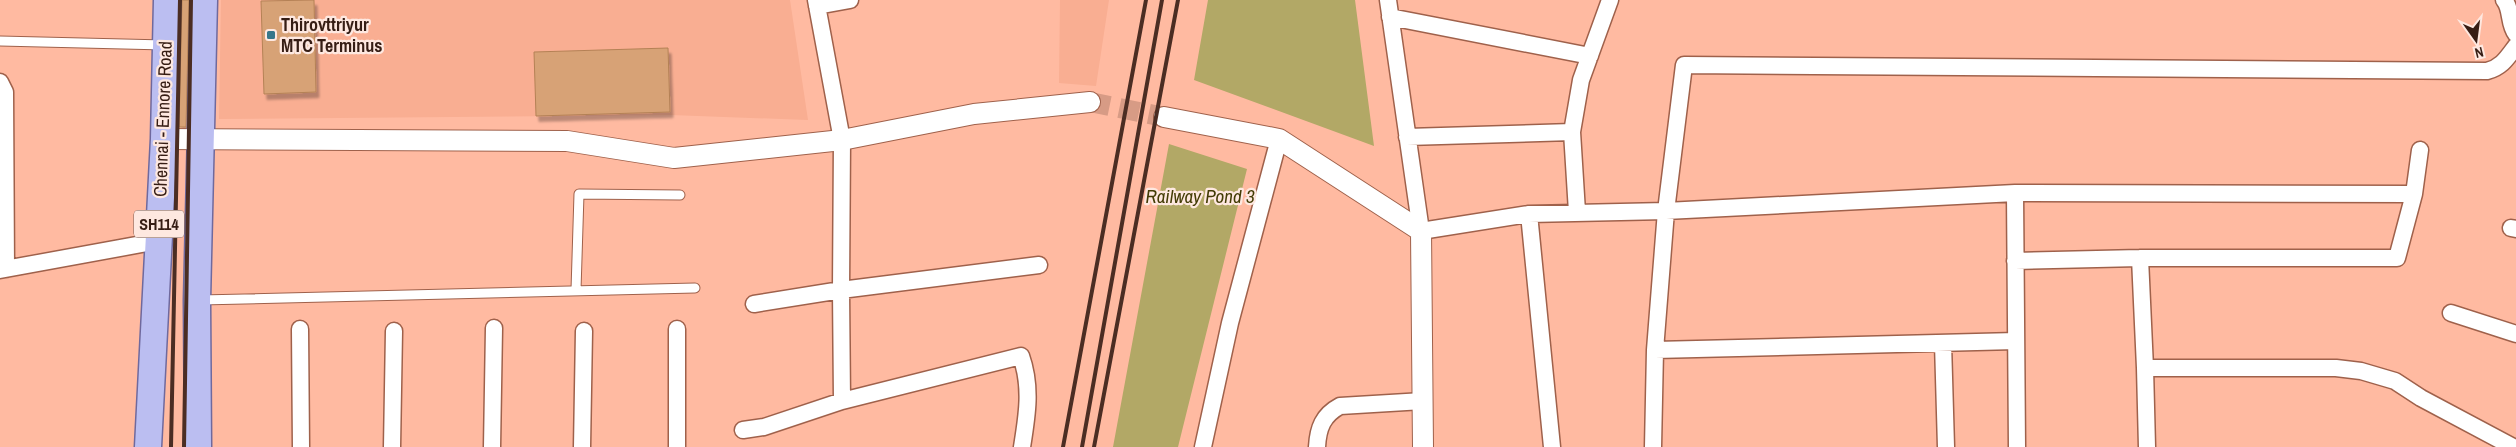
<svg xmlns="http://www.w3.org/2000/svg" width="2516" height="447" viewBox="0 0 2516 447" font-family="'Archivo Narrow',sans-serif">
<defs>
<filter id="shadow"><feDropShadow dx="3" dy="5.5" stdDeviation="1" flood-color="#0004"/></filter>
</defs>
<rect width="100%" height="100%" fill="#ffbaa1"/>
<path fill="#f9ae92" d="M221,0H790L808,120L671,115L219,119Z
M1060,0H1109L1096,86L1059,83Z"/>
<path fill="#b2a866" d="M1208,0H1355L1374,146L1194,80Z
M1169,144L1247,169L1178,447H1113Z"/>
<path fill="#d7a276" stroke="#b48155" filter="url(#shadow)" d="M182,0H189L186,127H179Z
M314,0L316,92L264,94L261,1Z
M668,48L670,112L536,116L534,52Z"/>
<g fill="none" stroke-linecap="round" stroke-linejoin="round">
<path stroke="#d79b85" stroke-width="20" stroke-dasharray="20 10" stroke-linecap="butt" d="M1090,102L1164,117"/>
<g stroke="#9f614b" stroke-width="11">
<path id="service" d="M0,41L165,45
M576,290L579,194L680,195
M200,300L695,288"/>
</g>
<g stroke="#9f614b" stroke-width="19">
<path id="minor" d="M816,0L842,140L841,290L1039,265
M1388,0L1421,231L1529,214L1666,211L2015,193L2414,194
M2504,0C2512,9 2508,24 2516,34
M817,6L850,0
M1390,17L1590,56
M0,82L5,92L6,269
M1407,137L1572,132
M2015,193L2017,447
M1577,212L1572,132L1581,80L1610,0
M1529,214L1552,447
M2511,228L2516,229
M2015,261L2140,258
M0,270L158,241
M754,304L841,290L842,401
M2451,313L2516,334
M300,329L301,447
M677,329V447
M1943,343L1946,447
M1655,350L2016,341
M2145,368L2140,258H2397L2414,194L2420,150
M743,430L764,427L842,401L1021,356C1032,387 1027,416 1022,447
M392,447L394,331
M492,447L494,328
M582,447L584,331
M1203,447L1230,323L1279,139
M1317,447C1318,428 1323,415 1340,406L1423,401
M1653,447L1655,350L1666,211L1684,65L2487,71C2502,67 2507,58 2516,46
M2147,447L2145,368H2336L2361,371L2395,381L2421,398L2513,447"/>
</g>
<g stroke="#9f614b" stroke-width="22">
<path id="tertiary" d="M1164,117L1279,139L1421,231L1423,447
M164,139L567,141L674,158L842,140L974,114L1090,102"/>
</g>
<g stroke="#6f699d" stroke-width="29">
<path id="primary" d="M148,447L164,139L167,0
M198,447L197,301L204,0"/>
</g>
<use href="#service" stroke="#fff" stroke-width="9"/>
<use href="#minor" stroke="#fff" stroke-width="16"/>
<use href="#tertiary" stroke="#fff" stroke-width="20"/>
<use href="#primary" stroke="#bbbef1" stroke-width="26"/>
<path stroke="#4b2d23" stroke-width="4" d="M171,447L180,0
M184,447L191,0
M1063,447L1146,0
M1082,447L1162,0
M1094,447L1178,0"/>
</g>
<rect fill="#37778a" stroke="#fee8e0" stroke-width="2" x="266" y="30" width="10" height="10" rx="2.5"/>
<g text-anchor="middle" stroke-width="4.5" stroke-linejoin="round" paint-order="stroke">
<rect fill="#fee8e0" stroke="#725a51" stroke-width="1" x="134" y="210.5" width="50" height="27" rx="4"/>
<g font-size="16" font-weight="bold" fill="#361d14">
<text x="159" y="230">SH114</text>
</g>
<g font-size="18" font-weight="bold" fill="#361d14" stroke="#fee8e0" text-anchor="start">
<text x="281" y="31">Thirovttriyur<tspan x="281" dy="21">MTC Terminus</tspan></text>
</g>
<g font-size="18" fill="#361d14" stroke="#fee8e0">
<text transform="translate(163 119) rotate(-88)" y="6">Chennai - Ennore Road</text>
</g>
<g font-size="19" font-style="italic" fill="#433c05" stroke="#fee8e0">
<text x="1200" y="203">Railway Pond 3</text>
</g>
</g>
<g transform="translate(2476 40) rotate(166)" stroke="#fee8e0" stroke-width="4" paint-order="stroke">
<path d="M0-4L9 19L0 12L-9 19Z" fill="#361d14"/>
<text y="-8" font-size="14" font-weight="bold" text-anchor="middle" fill="#361d14">N</text>
</g>
</svg>
